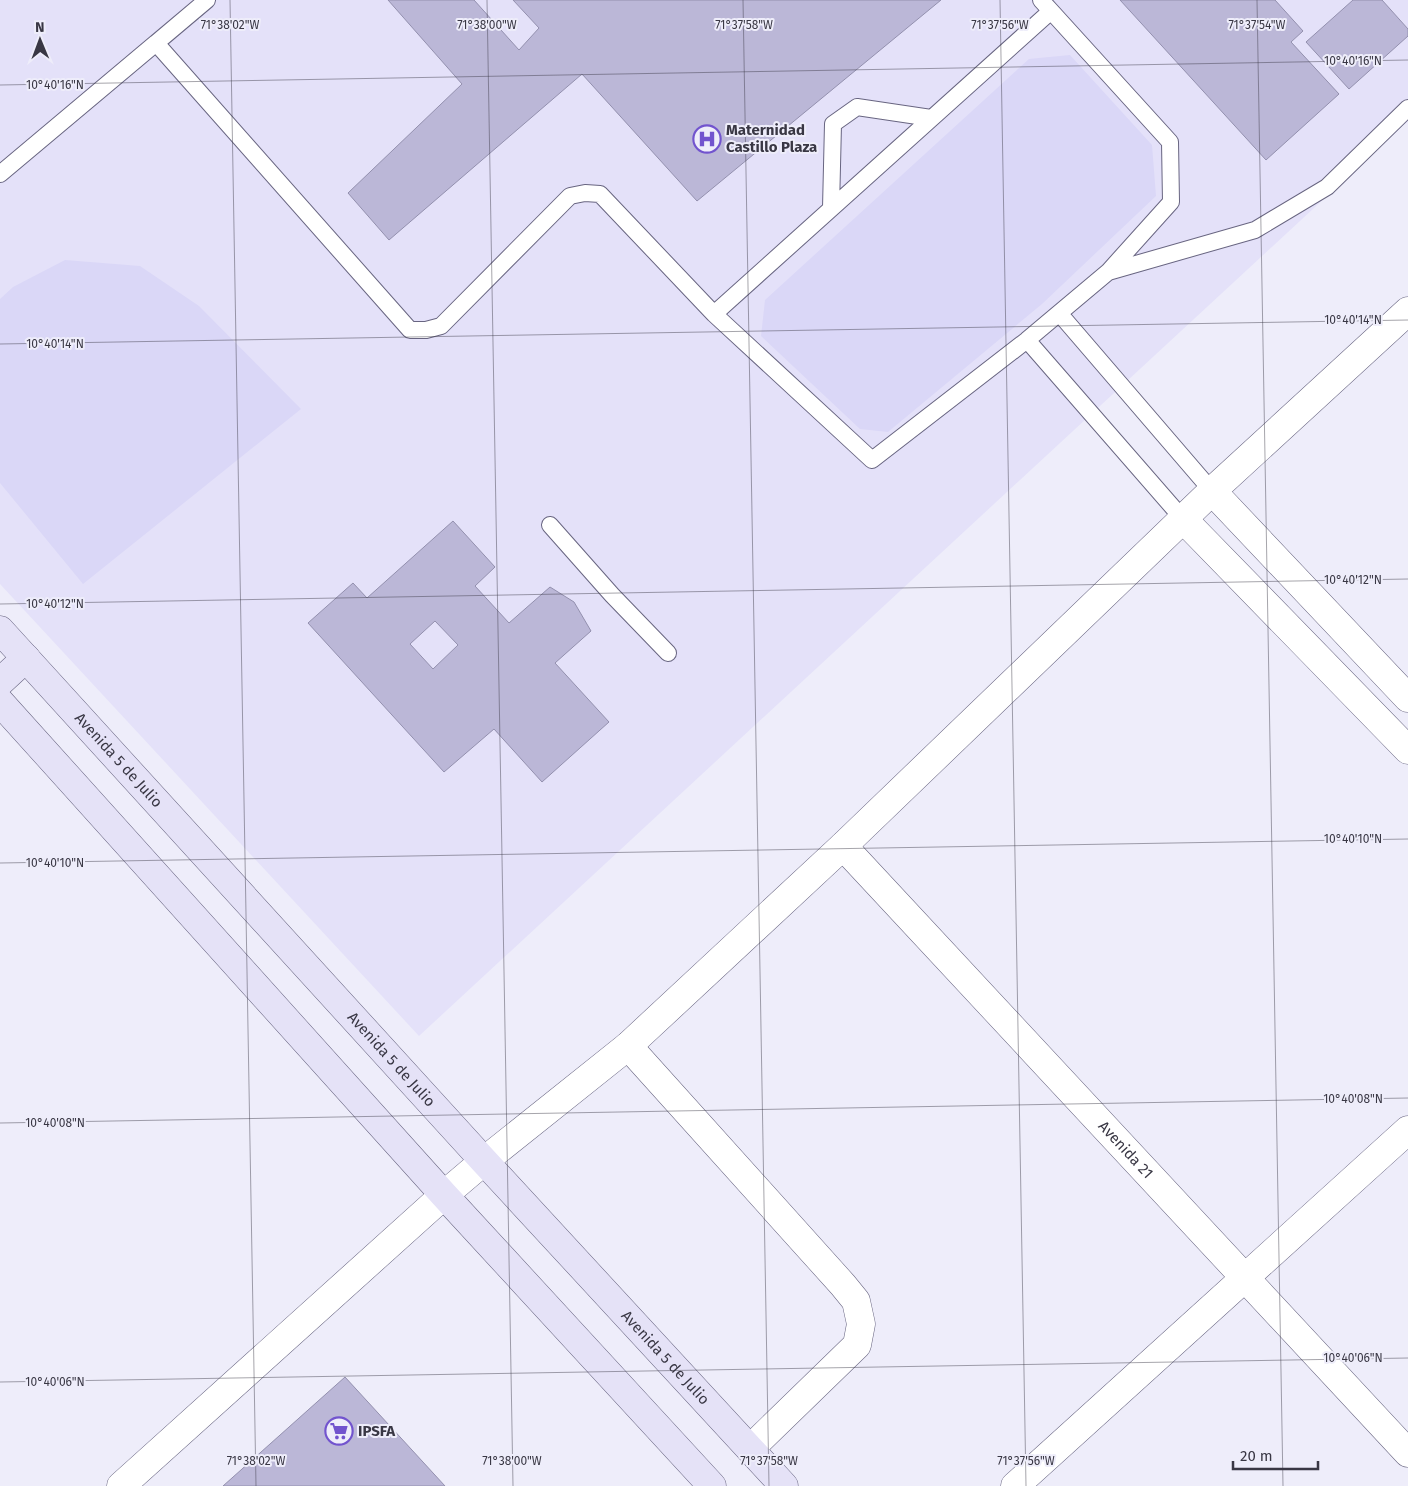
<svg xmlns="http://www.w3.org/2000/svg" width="1408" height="1486" viewBox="0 0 1408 1486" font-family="'Fira Sans',sans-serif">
<rect width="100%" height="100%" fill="#eeedfa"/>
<path fill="#e4e1f9" d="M0,0H1408V121L419,1036L0,584Z"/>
<path fill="#dad7f7" d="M1070,55L1152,145L1156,196L1042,304L888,432L860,429L761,336L765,300L1029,59Z
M65,260L140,266L199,306L301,409L83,584L0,483V299L13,287Z"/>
<path fill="#bbb7d7" stroke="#9390ae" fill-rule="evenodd" d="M388,0H474L519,50L539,28L513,0H941L697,201L582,74L389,240L348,193L462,84Z
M1120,0H1275L1303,31L1291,42L1339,94L1266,160Z
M1353,0H1382L1408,29V36L1349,89L1306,42Z
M453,521L495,567L475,586L509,623L550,587L574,602L591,631L555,663L609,722L542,782L494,729L444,772L308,623L353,583L367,598ZM435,621L458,645L433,669L410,644Z
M345,1377L445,1486H223Z"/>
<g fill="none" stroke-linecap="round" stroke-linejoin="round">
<g stroke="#686581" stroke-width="18">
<path id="service" d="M207,0L156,43L410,330H426L441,326L570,196L585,193L600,194L714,314
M1041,0L1051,11L1170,142L1171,202L1108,272L1027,340L872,460L714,314L1051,11
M0,174L156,43
M831,208L833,124L857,107L931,118
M1108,272L1255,230L1327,187L1408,108
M1059,313L1212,491
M1027,340L1183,519
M550,525L612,595L668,653"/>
</g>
<g stroke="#686581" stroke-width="29">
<g id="minor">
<path d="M1212,491L1408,698"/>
<path d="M1183,519L1408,750"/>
<path id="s1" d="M843,846L1408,1453"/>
<path d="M628,1046L843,1285L856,1301L861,1324L857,1345L750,1449"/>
<path d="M484,1161L628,1046L843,846L1212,491L1408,311"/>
<path d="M121,1486L444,1195"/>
<path d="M1015,1486L1408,1130"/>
</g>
</g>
<g stroke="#686581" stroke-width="29">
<path id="tertiary" d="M444,1195L484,1161"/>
</g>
<g stroke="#686581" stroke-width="29">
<g id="secondary">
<path id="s2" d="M0,630L484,1161L784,1486"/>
<path d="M0,682L26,658"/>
<path d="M0,702L444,1195L712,1486"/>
</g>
</g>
<use href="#service" stroke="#fff" stroke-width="16"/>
<use href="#minor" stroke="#fff" stroke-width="28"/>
<use href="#tertiary" stroke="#fff" stroke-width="28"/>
<use href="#secondary" stroke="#e5e2f7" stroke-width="28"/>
</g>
<path fill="none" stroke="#393744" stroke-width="1" stroke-opacity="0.45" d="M230,0L256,1486M487,0L513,1486M743,0L769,1486M1000,0L1026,1486M1257,0L1283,1486M0,85L1408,60M0,344L1408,320M0,604L1408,579M0,863L1408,839M0,1123L1408,1098M0,1382L1408,1358"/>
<defs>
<g id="hospital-ring" transform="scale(1.4375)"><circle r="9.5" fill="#eeedfa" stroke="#7254ce" stroke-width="1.5"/><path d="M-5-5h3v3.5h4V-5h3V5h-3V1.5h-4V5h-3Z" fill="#7254ce"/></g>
<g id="supermarket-ring" transform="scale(1.4375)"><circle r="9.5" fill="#eeedfa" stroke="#7254ce" stroke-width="1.5"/><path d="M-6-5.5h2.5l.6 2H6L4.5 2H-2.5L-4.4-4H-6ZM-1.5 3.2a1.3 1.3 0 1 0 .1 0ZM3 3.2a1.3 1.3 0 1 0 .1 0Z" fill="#7254ce"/></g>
</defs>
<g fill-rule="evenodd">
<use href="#hospital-ring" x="707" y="139"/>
<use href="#supermarket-ring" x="339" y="1431"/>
</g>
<g text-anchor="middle" stroke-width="4" stroke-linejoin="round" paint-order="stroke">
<g font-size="15" font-weight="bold" fill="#393744" stroke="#eeedfa" text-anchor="start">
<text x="726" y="135">Maternidad<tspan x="726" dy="17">Castillo Plaza</tspan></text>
<text x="358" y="1436">IPSFA</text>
</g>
<g font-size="15" fill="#393744" stroke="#eeedfa">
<text dy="5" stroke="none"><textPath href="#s2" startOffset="176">Avenida 5 de Julio</textPath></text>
<text dy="5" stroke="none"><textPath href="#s2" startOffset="581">Avenida 5 de Julio</textPath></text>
<text dy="5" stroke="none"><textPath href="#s1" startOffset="415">Avenida 21</textPath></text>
<text dy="5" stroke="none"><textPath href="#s2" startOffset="986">Avenida 5 de Julio</textPath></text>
</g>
</g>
<g font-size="12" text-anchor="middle" fill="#393744" stroke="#eeedfa" stroke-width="4" stroke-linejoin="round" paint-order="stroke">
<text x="230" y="29">71°38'02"W</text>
<text x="487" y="29">71°38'00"W</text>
<text x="744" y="29">71°37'58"W</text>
<text x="1000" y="29">71°37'56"W</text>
<text x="1257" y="29">71°37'54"W</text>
<text x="1353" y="65">10°40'16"N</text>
<text x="55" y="89">10°40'16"N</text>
<text x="1353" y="324">10°40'14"N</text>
<text x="55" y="348">10°40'14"N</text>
<text x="1353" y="584">10°40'12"N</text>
<text x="55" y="608">10°40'12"N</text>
<text x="1353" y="843">10°40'10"N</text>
<text x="55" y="867">10°40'10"N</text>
<text x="1353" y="1103">10°40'08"N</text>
<text x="55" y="1127">10°40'08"N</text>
<text x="1353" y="1362">10°40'06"N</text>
<text x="55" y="1386">10°40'06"N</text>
<text x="256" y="1465">71°38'02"W</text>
<text x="512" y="1465">71°38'00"W</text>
<text x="769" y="1465">71°37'58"W</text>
<text x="1026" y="1465">71°37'56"W</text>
</g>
<g transform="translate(40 40) rotate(359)" stroke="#eeedfa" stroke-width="4" paint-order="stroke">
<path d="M0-4L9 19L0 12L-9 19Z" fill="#393744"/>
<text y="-8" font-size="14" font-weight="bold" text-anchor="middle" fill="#393744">N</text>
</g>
<path d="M1233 1461v8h85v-8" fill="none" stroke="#393744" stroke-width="2.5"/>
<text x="1240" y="1461" font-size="15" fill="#393744" stroke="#eeedfa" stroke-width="4" paint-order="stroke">20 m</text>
</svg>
